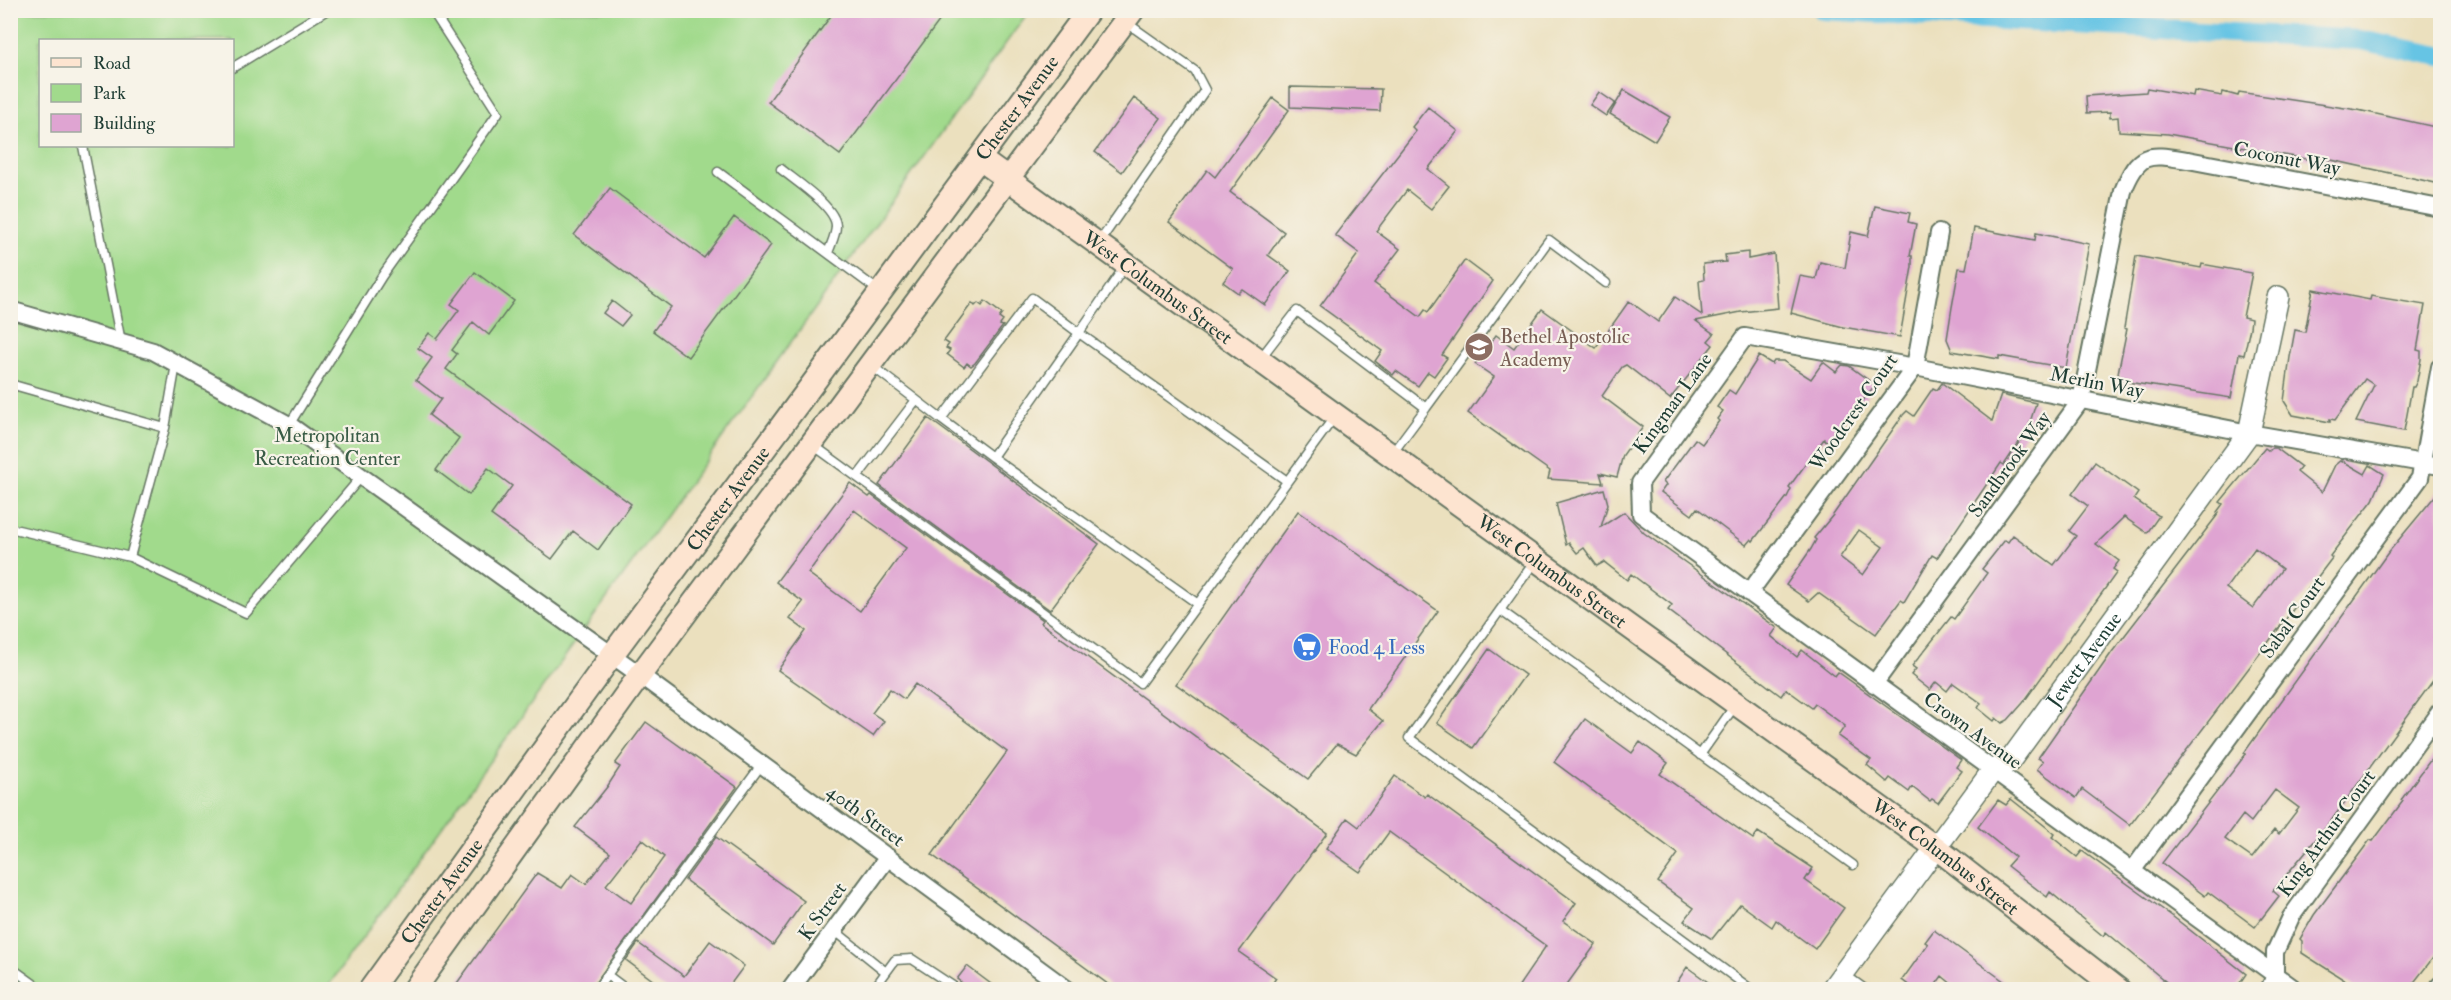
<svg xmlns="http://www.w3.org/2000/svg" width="2451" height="1000" viewBox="0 0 2451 1000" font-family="'IM FELL Double Pica',serif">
<rect width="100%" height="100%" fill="#f7f3e8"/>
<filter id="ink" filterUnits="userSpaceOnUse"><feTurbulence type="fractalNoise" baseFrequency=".0167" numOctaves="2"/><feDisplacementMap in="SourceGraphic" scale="12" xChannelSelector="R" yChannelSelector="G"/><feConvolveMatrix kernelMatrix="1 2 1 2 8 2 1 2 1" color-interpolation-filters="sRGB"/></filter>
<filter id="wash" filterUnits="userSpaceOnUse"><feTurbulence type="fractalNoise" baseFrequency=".008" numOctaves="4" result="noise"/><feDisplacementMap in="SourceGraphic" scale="24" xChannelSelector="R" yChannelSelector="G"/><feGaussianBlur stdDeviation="1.35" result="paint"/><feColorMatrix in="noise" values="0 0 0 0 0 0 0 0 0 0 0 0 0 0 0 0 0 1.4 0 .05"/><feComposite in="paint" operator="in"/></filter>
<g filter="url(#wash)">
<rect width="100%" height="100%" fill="#ebe0be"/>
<path fill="#a1da8c" stroke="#608c60" stroke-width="1.5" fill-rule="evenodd" d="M10,11H1029L326,989H11ZM40,40H232V146H40Z"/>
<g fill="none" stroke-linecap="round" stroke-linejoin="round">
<path stroke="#66c4e4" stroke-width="20" d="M1823,10L2360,40L2440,56"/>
</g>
<g id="blocks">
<path fill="#dfa4d2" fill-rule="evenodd" d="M835,10H935L943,16L840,155L768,102Z
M1290,87L1381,89L1380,111L1290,107Z
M2147,88L2193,96L2194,91L2222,96L2223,92L2238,96L2239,92L2358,110L2440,128V184L2313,156L2312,160L2168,134L2119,131L2118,117L2110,118V112L2087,113L2086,96L2146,92Z
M1624,90L1670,117L1655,141L1610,114Z
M1599,92L1615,103L1606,116L1590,105Z
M1134,98L1161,118L1122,172L1095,152Z
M1273,98L1289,110L1230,192L1284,232L1268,255L1290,271L1265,305L1242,289L1238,293L1223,282L1233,269L1169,222L1207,170L1215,177Z
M1428,107L1458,131L1428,169L1449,186L1431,209L1407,190L1376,231L1400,249L1374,283L1420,317L1425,310L1428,312L1465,260L1493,281L1442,355L1447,358L1434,376L1428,372L1418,386L1396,371L1393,375L1375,361L1382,351L1320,306L1359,253L1335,235L1416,131L1412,127Z
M610,188L704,258L734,217L771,245L688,357L653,331L671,307L574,235Z
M1875,206L1910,213L1908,222L1916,224L1910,256H1912V267L1900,337L1843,327L1791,313L1800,276L1816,279L1820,262L1845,268L1851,232L1868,236Z
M1974,228L2035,240L2036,233L2089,244L2066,368L1999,356V359L1952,351L1947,339L1952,307L1959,268L1966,269Z
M1748,252V259L1774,254L1778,308L1741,312L1696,321L1714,334L1708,341L1713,345L1670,399L1626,365L1622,367L1602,396L1643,427L1623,455L1617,477L1600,473L1603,483L1548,479L1550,471L1468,413L1494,377L1475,364L1496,335L1514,348L1542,309L1596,348L1629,301L1658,322L1675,297L1702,315L1699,281L1704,280L1703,264L1726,262L1725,255Z
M2136,256L2201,268L2202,264L2252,273L2243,317L2251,319L2250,328L2244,355L2239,354L2231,398L2121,381L2118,373L2127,329L2124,328Z
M475,272L514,301L489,335L473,322L452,350L457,354L446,369L631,504L598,550L573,531L552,559L491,515L512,486L488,468L469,495L436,470L459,438L429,415L441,399L416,380L432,358L418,348L429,333L437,339L459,310L451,304Z
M2313,289L2370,300L2371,296L2425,305L2417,350L2421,351V359L2417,381L2414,387H2412L2404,431L2356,422L2374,385L2365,379L2335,420L2330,419V422L2293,415L2284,401L2290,357L2295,330L2305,332Z
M612,301L630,315L621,326L603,313Z
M985,301L1002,314L999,318L1003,321L1000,325L1003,326L975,363L971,366L967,363L964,367L947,354L950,350L946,348L949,344L944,341L972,303L975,306L978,303L982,306Z
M1759,356L1772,364L1774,361H1783L1811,379L1823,362L1836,372L1842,365L1849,366L1875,385L1849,419L1846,417L1827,442L1824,439L1789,487L1791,489L1787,497L1753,541L1751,539L1746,545L1697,508L1692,515L1661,492L1666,485L1663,482L1695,439L1702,444L1719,421L1717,419L1723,411L1717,407L1729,390L1735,394Z
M1942,383L1992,421L2001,395L2036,403L2028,429L2004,465L2001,463L1937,558L1932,555L1904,602L1901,600L1876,634L1818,593L1809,601L1786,585L1811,549L1816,540L1814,538L1833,515L1903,415L1907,411L1914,416L1933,388L1937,390ZM1859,530L1883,547L1863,575L1840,557Z
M928,418L1099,544L1050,610L879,485Z
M2265,448L2269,451L2272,448H2276L2301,467L2297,472L2322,492L2335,465L2341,460L2365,474L2370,465L2384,474L2373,500L2330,556L2332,558L2130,825L2082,789L2076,798L2037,769L2043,761L2038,758L2112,652L2219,513L2217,512L2223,504L2220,502ZM2255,548L2282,569L2253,608L2226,588Z
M2095,462L2138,493L2134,499L2159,516L2147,533L2124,517L2096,544L2119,561L2113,569L2117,572L2023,703L2008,720L2002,723L1996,718L1994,721L1978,708L1981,703L1953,683L1947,691L1936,682L1930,690L1911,675L1916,669L1912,666L1951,617L1954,619L1987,573L1982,569L2005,540L2008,542L2013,535L2054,565L2076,536L2069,531L2088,506L2072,494Z
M850,483L869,497L871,495L1043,620L1041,623L1327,833L1239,952L1276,978L1268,990H1116L932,855L1007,752L915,684L904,699L890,689L872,713L884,721L873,736L778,670L806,631L790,619L803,602L776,582ZM854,510L906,548L860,611L808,573Z
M1604,489L1608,504L1601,527L1624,512L1644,533L1777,628L1771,636L1797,657L1802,650L1835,676L1838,672L1961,760L1956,767L1962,771L1938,803L1932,799L1930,801L1912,787L1909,792L1890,778L1887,782L1867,765L1871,760L1838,736L1845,726L1815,704L1812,708L1786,689L1781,696L1668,610L1672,605L1631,574L1627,580L1604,562L1597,566L1584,548L1577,553L1569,543L1566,545L1556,503Z
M2440,490V671L2331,821L2273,891L2279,896L2255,927L2208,892L2205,896L2162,863L2246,754L2244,753L2387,554ZM2275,790L2299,808L2279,834L2274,830L2252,858L2225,839L2243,815L2251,822Z
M1298,511L1438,611L1368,709L1383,721L1356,754L1337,744L1308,779L1176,684Z
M1489,649L1525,675L1473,748L1437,723Z
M1585,719L1632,753L1640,742L1668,763L1660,774L1753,839L1758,832L1813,868L1805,880L1844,908L1815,949L1776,920L1772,927L1740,904L1712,939L1684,921L1694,908L1658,882L1678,854L1554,762Z
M646,722L737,787L590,990H452L537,873L562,888L572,874L586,884L610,853L575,827L607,787L620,767L615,764ZM642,839L664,857L631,903L606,885Z
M2440,747V949L2408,990H2360L2302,953V941L2300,939L2314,915L2370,840L2373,841L2403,801L2401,800Z
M1395,776L1425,797L1427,794L1576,903L1563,921L1596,944L1563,990H1516L1546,946L1389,832L1360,872L1326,848L1347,818L1359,827Z
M2011,799L2055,834L2052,837L2077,857L2082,851L2172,916L2246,974L2235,990H2176L2106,932L2103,936L2050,892L2047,897L2007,866L2015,857L1978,827L1998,800L2006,805Z
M716,837L804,901L773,945L685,880Z
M1934,930L1990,971L2016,990H1959L1942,976L1932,990H1915L1902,980L1928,944L1925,942Z
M710,941L744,966L727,989L723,986L720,990H666L626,960L638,943L684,976Z
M967,966L999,990H971L957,979Z
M1687,967L1719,990H1672Z"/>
</g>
</g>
<g filter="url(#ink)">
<use href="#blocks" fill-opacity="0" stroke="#667664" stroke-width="1.5"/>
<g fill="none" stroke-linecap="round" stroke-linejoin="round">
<g stroke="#667664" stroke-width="11">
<path id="service" d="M232,68L327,10
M83,146L121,342
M781,169C794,180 836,207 836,226C836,235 831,244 828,253
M718,172L879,291
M1098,244L1205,90L1195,71L1127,23
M1125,266L1079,333L1032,298L941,419L992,457L1079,333L1287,481
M1260,359L1297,311L1426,408L1391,455
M176,364L165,428L130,557L246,613L361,477
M872,366L941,419
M10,384L165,428
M10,394L13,384
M1426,408L1549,240L1606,283
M289,425L382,276L498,113L432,10
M813,445L1140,683L1335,416
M992,457L1198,604
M857,477L916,400
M10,528L130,557
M1535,561L1409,738L1752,990
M1500,610L1853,865
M1700,755L1736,704
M834,930L886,972
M10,967L42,990
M1844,974L1866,990
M607,975L627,990
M596,990L762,764
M873,990L895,960L912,959L959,990"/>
</g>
<g stroke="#667664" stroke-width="20">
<path id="minor" d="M10,310L153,351L289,425L640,675L1068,990
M1749,593L1915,367L1939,233
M1874,684L2081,400L2123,191C2139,151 2148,154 2188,160L2440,208
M2132,871L2420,478L2440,367
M790,990L888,857
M2269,990L2275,975V952L2291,917L2440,711
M2296,990L1641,514L1640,483L1745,337L1915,367L2249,433L2440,466
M2437,990L2440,985"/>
</g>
<g stroke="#667664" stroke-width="24">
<g id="tertiary">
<path id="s1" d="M1831,990L1993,770L2009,762L2249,433L2278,297"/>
</g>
</g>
<g stroke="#667664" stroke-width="26">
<g id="secondary">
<path id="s2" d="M980,159L1935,847L2119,990"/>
<path id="s3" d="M370,990L612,655L1089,10"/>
<path d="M414,990L640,675L1133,10"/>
</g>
</g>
<use href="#service" stroke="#fff" stroke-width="8"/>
<use href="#minor" stroke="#fff" stroke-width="16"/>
<use href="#tertiary" stroke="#fff" stroke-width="21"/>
<use href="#secondary" stroke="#fde4d0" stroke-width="22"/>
</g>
</g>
<defs>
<g id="school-disc" transform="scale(1.5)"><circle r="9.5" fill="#8d6e63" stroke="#f7f3e8"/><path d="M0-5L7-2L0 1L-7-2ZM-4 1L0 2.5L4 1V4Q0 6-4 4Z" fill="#fff"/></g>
<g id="supermarket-disc" transform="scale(1.5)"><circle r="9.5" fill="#3f7fe0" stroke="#f7f3e8"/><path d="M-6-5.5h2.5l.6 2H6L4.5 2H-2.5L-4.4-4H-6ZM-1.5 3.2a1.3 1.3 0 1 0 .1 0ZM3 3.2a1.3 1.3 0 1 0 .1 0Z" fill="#fff"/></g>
</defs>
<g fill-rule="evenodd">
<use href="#school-disc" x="1479" y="347"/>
<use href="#supermarket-disc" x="1307" y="647"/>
</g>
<g text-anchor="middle" stroke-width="4.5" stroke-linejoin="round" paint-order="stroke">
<g font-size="20" fill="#1f3d34" stroke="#f7f3e8">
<text dy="7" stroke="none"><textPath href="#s3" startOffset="1094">Chester Avenue</textPath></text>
<text transform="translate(2287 158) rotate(11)" y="7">Coconut Way</text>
<text dy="7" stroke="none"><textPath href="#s2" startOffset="219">West Columbus Street</textPath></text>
<text transform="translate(2097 382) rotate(11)" y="7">Merlin Way</text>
<text transform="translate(1672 403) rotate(-54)" y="7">Kingman Lane</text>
<text transform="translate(1853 412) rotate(-55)" y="7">Woodcrest Court</text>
<text transform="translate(2009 464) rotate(-54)" y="7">Sandbrook Way</text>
<text dy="7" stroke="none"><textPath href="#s3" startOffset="608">Chester Avenue</textPath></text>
<text dy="7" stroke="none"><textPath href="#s2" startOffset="705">West Columbus Street</textPath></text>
<text transform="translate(2292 617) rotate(-54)" y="7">Sabal Court</text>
<text dy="7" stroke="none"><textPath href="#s1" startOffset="418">Jewett Avenue</textPath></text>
<text transform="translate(1973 730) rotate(36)" y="7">Crown Avenue</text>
<text transform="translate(866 815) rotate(36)" y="7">40th Street</text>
<text transform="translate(2326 833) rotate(-54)" y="7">King Arthur Court</text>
<text dy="7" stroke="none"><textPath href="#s2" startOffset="1191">West Columbus Street</textPath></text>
<text dy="7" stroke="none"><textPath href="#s3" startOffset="122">Chester Avenue</textPath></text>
<text transform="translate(822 911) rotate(-54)" y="7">K Street</text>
</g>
<g font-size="20" fill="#785e54" stroke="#f7f3e8" text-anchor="start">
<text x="1500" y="343">Bethel Apostolic<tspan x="1500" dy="23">Academy</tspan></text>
</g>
<g font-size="20" fill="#395c46" stroke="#f7f3e8">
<text x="327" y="442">Metropolitan<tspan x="327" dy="23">Recreation Center</tspan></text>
</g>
<g font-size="20" fill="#366cbe" stroke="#f7f3e8" text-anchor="start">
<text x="1328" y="654">Food 4 Less</text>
</g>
</g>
<rect width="2451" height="1000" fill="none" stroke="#f7f3e8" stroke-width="36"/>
<rect x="39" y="39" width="195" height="108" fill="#f7f3e8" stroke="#a1aaa0" stroke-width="1.5"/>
<rect x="51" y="58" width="30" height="9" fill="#fde4d0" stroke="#a1aaa0" stroke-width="1.5"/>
<text x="93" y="69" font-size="18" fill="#1f3d34">Road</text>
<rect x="51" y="84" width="30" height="18" fill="#a1da8c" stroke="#a1aaa0" stroke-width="1.5"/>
<text x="93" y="99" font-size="18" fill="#1f3d34">Park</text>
<rect x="51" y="114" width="30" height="18" fill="#dfa4d2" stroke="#a1aaa0" stroke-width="1.5"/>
<text x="93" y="129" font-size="18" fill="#1f3d34">Building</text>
</svg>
